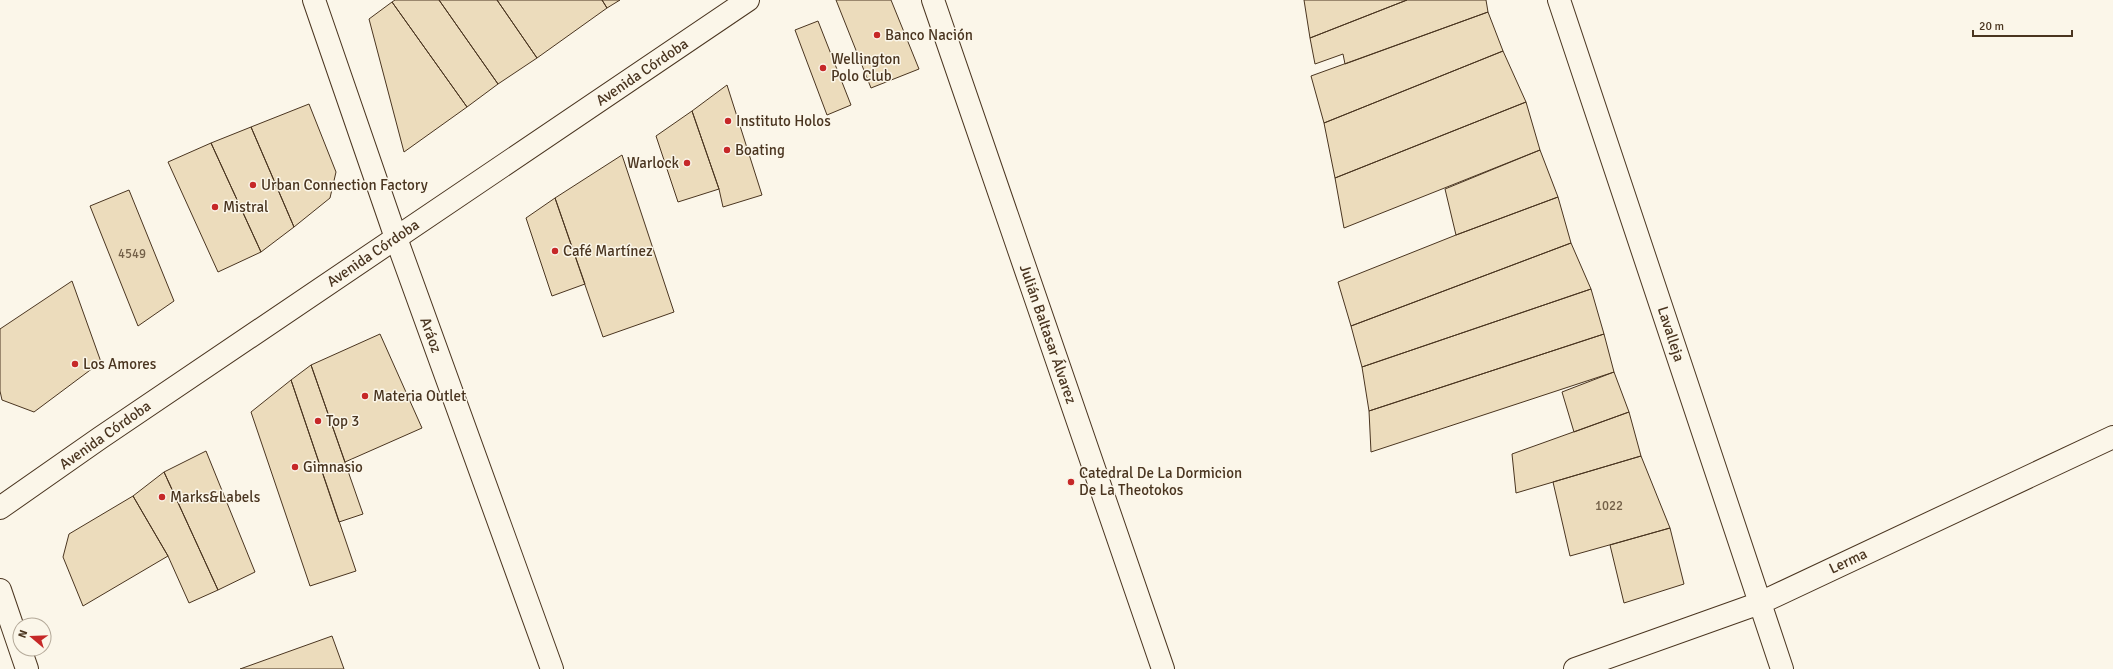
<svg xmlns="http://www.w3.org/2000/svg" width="2113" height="669" viewBox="0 0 2113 669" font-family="Signika,sans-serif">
<rect width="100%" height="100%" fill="#fbf6e9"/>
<path fill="#ecdcbc" stroke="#4a3520" d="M395,0H439L498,84L467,107L392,2Z
M439,0H497L537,58L498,84Z
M497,0H602L607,8L537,58Z
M602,0H620L607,8Z
M836,0H891L919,69L871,88Z
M1304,0H1407L1310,38Z
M1407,0H1486L1488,12L1345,64L1343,54L1315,64L1310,38Z
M392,2L467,107L404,152L369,19Z
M1488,12L1503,51L1324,123L1311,76Z
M818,21L851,105L827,115L795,30Z
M1503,51L1526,102L1335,178L1324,123Z
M727,85L762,195L723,207L719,189L692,111Z
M1526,102L1540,150L1344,228L1335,178Z
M309,104L336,172L330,198L294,227L251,127Z
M692,111L719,189L678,202L656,136Z
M251,127L294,227L261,252L211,143Z
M211,143L261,252L218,272L168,162Z
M1540,150L1558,197L1456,235L1445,189Z
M622,155L674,312L603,337L555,198Z
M129,190L174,301L138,326L90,206Z
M1558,197L1571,243L1351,326L1338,282L1456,235Z
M555,198L585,284L552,296L526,218Z
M1571,243L1591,289L1362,367L1351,326Z
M72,281L101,362L34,412L2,400L0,391V329Z
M1591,289L1604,334L1369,411L1362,367Z
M380,334L422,428L345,462L311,365Z
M1604,334L1614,372L1371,452L1369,411Z
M311,365L363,514L339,522L291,380Z
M1614,372L1629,412L1574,432L1562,392Z
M291,380L356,571L310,586L251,412Z
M1629,412L1641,456L1516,493L1512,454Z
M206,451L255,572L218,590L164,472Z
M1641,456L1670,528L1570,556L1553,482Z
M164,472L218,590L189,603L168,556L133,496Z
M133,496L168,556L83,606L63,557L69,534Z
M1670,528L1684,584L1624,603L1610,545Z
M332,636L344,669H240Z"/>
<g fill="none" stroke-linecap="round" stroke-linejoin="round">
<g stroke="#4a3520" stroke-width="24">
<path id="minor" d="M314,0L396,238L552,669
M933,0L1163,669
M1559,0L1782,669
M1575,669L1760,603L2113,437"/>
</g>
<g stroke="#4a3520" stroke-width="24">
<path id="major" d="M0,508L100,438L748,0
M0,590L27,669"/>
</g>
<use href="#minor" stroke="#fbf6e9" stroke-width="22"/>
<use href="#major" stroke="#fbf6e9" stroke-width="22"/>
</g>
<g fill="#c62828" stroke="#fbf6e9" stroke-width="1.5">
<circle cx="877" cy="35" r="4"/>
<circle cx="823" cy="68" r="4"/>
<circle cx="728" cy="121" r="4"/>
<circle cx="727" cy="150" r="4"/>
<circle cx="687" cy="163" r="4"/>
<circle cx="253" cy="185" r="4"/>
<circle cx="215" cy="207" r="4"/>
<circle cx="555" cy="251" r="4"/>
<circle cx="75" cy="364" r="4"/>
<circle cx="365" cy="396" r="4"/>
<circle cx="318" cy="421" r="4"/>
<circle cx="295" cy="467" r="4"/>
<circle cx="1071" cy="482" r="4"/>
<circle cx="162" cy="497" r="4"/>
</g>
<g text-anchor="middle" stroke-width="3" stroke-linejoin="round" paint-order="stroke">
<g font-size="13" fill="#725f47">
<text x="132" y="258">4549</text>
<text x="1609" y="510">1022</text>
</g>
<g font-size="15" fill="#4a3520" stroke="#fbf6e9" text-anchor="start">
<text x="885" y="40">Banco Nación</text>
<text x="831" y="64">Wellington<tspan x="831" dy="17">Polo Club</tspan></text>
<text x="736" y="126">Instituto Holos</text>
<text x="735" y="155">Boating</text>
<text x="679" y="168" text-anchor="end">Warlock</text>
<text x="261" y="190">Urban Connection Factory</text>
<text x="223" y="212">Mistral</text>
<text x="563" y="256">Café Martínez</text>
<text x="83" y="369">Los Amores</text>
<text x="373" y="401">Materia Outlet</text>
<text x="326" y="426">Top 3</text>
<text x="303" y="472">Gimnasio</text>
<text x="1079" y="478">Catedral De La Dormicion<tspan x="1079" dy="17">De La Theotokos</tspan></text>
<text x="170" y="502">Marks&amp;Labels</text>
</g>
<g font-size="15" fill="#4a3520" stroke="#fbf6e9">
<text transform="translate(642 72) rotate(-34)" y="5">Avenida Córdoba</text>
<text transform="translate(373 253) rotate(-34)" y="5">Avenida Córdoba</text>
<text transform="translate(1048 334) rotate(71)" y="5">Julián Baltasar Álvarez</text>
<text transform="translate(1671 334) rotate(72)" y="5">Lavalleja</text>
<text transform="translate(431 335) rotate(70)" y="5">Aráoz</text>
<text transform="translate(105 435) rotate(-35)" y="5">Avenida Córdoba</text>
<text transform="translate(1848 561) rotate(-25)" y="5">Lerma</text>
</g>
</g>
<g transform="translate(32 637) rotate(289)"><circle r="19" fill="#fbf6e9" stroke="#b4a999"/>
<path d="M0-3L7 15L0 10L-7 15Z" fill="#c62828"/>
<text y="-6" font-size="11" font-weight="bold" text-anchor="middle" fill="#4a3520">N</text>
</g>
<path d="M1973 30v6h99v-6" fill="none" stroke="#4a3520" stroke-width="2"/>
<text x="1979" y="30" font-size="12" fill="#4a3520" stroke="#fbf6e9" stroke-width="3" paint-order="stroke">20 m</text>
</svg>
